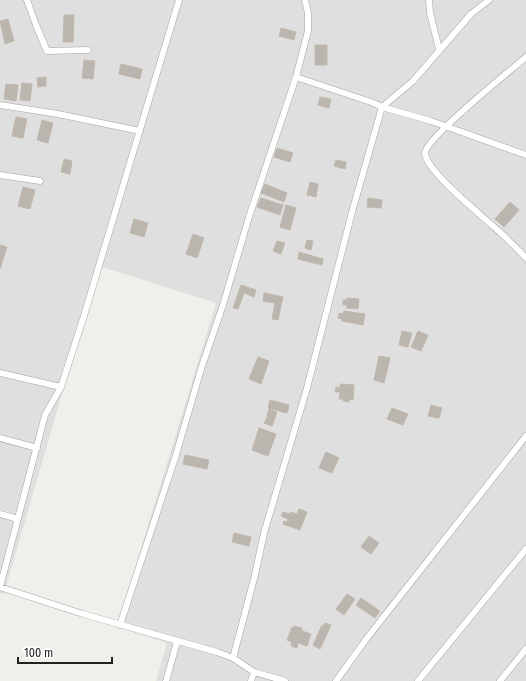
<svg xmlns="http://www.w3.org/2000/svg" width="526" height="681" viewBox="0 0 526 681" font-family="'Fira Sans Condensed',sans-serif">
<rect width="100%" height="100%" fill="#f1efea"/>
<path fill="#e0dfdf" d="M0,0H526V681H156L167,643L117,627L216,303L99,266L4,594L0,593Z"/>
<path fill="#bab5af" stroke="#c1b8ad" d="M64,15H74L73,42H63Z
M8,19L14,41L5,44L0,21Z
M281,28L296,32L294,40L279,36Z
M315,45H327V65H315Z
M84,60L95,61L93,79L82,78Z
M121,64L142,69L140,79L119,74Z
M46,77V86L38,87L37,78Z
M22,83L32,84L30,101L20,100Z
M6,84L18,85L16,101L4,99Z
M320,97L331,99L329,108L318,105Z
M16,117L27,119L23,138L12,136Z
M42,120L53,123L48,143L37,140Z
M277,148L293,153L290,162L274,157Z
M64,159L72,161L70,174L61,172Z
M336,160L346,162L345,169L334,166Z
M310,182L318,184L316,197L307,195Z
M265,184L287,193L284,202L261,193Z
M23,187L35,190L30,209L18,206Z
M261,198L283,205L280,215L257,207Z
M368,198L382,200L381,208L367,207Z
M510,202L519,210L504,227L495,219Z
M286,205L296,208L290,230L280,227Z
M134,219L148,223L144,237L130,233Z
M193,234L204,238L197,258L186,254Z
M307,240L313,241L311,250L305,248Z
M277,241L285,243L281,254L273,251Z
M0,245L7,247L0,269Z
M299,252L323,259L322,265L298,259Z
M241,285L256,290L254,297L244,293L238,309L233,308Z
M264,293L283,297L278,320L272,319L275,303L263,301Z
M347,298L359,299L358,309L346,308L347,305H343V300H347Z
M344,311L365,314L363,325L342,321V319L338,318L339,313L343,314Z
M402,331L412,333L408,347L399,345Z
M418,331L428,335L421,351L411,347Z
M379,356L390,358L384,383L374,380Z
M258,357L269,361L261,384L249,379Z
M340,384L354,385L353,400L349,399V402L343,401V399H339L340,392H335L336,387L340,388Z
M270,400L289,405L287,413L268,408Z
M431,405L442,408L439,418L428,416Z
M392,408L408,414L403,425L387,419Z
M269,409L277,412L272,426L264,423L268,416L267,415Z
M259,428L276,434L268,456L252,450Z
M326,452L339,458L332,473L319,468Z
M185,455L209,460L207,469L183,464Z
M299,509L307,512L300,530L283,524L284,521L287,522L288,519L281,516L283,512L290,514L291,512L297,514Z
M234,533L251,537L249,546L232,542Z
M369,536L379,543L371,554L361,547Z
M347,594L355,599L344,615L336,609Z
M361,598L380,611L375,618L356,605Z
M325,623L331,625L320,649L313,645L322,625L324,626Z
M294,626L302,628V631L311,634L307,646L298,643L297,648L291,646L292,642L287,640L292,627L294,628Z"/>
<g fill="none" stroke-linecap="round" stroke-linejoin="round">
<g stroke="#a3a3a3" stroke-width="7">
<path id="minor" d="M27,0L36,25L47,51L88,50
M429,0L430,13L439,49
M526,57C511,70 425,139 425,153C426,171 479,213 493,226C505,236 515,247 526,258
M296,77L371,102L382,107L431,121L526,155
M0,105L58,114L140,131
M0,175L40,181
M0,373L61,387
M0,438L37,448
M0,514L18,519
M0,587L45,415L61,387L83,319L179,0
M0,587L83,614L217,652L233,658L254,672L285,681
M120,625L175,458L202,366L223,305L249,217L296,77L308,31V13L305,0
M233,658L255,575L264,533L307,388L352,212L382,107L413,81L471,14L489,0
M166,681L177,642
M251,681L254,672
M336,681L367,638L526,436
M418,681L526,549
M500,681L526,649"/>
</g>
<use href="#minor" stroke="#fff" stroke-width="6"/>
</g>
<path d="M18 657v6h94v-6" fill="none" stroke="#222222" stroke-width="2"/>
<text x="24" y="657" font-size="12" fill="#222222" stroke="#ffffff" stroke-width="3" paint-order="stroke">100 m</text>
</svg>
